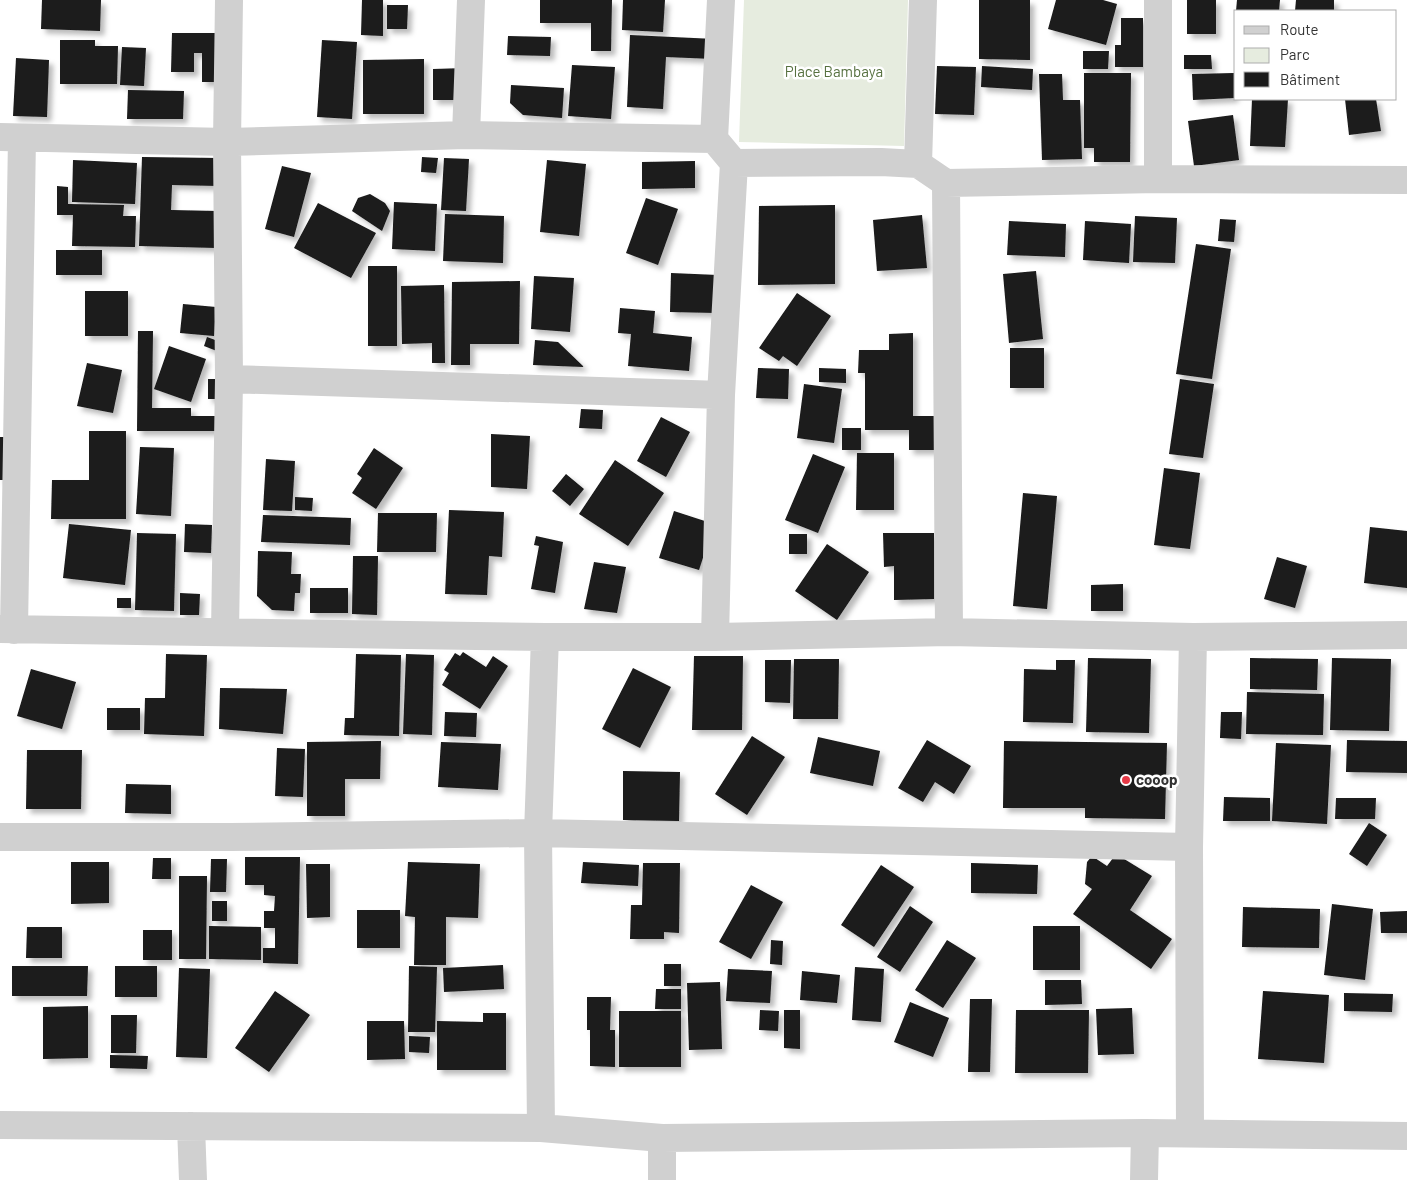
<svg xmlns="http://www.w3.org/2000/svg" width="1407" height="1180" viewBox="0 0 1407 1180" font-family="Barlow,sans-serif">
<defs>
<filter id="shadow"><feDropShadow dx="4.5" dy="4.5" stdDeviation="2.5" flood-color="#0004"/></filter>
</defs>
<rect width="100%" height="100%" fill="#fff"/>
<path fill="#e6ecdf" d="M744,0H908L904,146L739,142Z"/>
<path fill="#1a1a1a" filter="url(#shadow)" d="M42,0H101L100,31L41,29Z
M362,0H383V36L361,35Z
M540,0H612L611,51H591V23H540Z
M623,0H665L663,32L622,30Z
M979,0H1030V60L979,59Z
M1056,0H1103L1117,4L1106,45L1048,29Z
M1187,0H1216V34H1187Z
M1237,0H1280L1279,11H1236Z
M1296,0H1334V11H1295Z
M387,5H408L407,29H387Z
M1121,18H1143V67H1115V45H1121Z
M172,33H220L227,82H202V53H194V72H171Z
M630,35L715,39L714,59L666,57L663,109L627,107Z
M508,36L551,37L550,56L507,55Z
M60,40H95V46H118L117,84H60Z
M322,40L357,42L352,119L317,117Z
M122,47L146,48L144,86L120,85Z
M1083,51H1109L1108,69H1083Z
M1184,55H1211L1212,69H1184Z
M16,58L49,60L47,117L13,116Z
M424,59V114H363V60Z
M572,65L615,67L611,119L568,116Z
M937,66L976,67L974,115L935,114Z
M982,66L1033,69L1032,90L981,87Z
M465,68V100H433V69Z
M1084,73H1131L1130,162H1094V148H1084Z
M1234,73V98L1193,100L1192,74Z
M1039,74H1062L1063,100H1080L1082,159L1042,160Z
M511,85L564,88L562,118L523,115L510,103Z
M128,90L184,91L183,119H127Z
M1252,99H1288L1285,147L1250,146Z
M1345,99H1376L1381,131L1349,135Z
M1233,115L1239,160L1194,166L1188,121Z
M142,157L219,158V186L172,185L171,210L218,211L217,248L139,246Z
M422,157L438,158L436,173L421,172Z
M444,158L469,159L466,211L441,210Z
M73,160L137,163L135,204L72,202Z
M547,160L586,164L579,236L540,232Z
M695,161V188L642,189V162Z
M282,166L311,173L294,237L265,229Z
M57,186L68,187V204L124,205L123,216H136L135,247L72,246L73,215H57Z
M370,194L385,203L390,211L382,231L352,211L358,198Z
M646,198L678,209L658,265L626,253Z
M394,202L437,204L435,251L392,249Z
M318,203L376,233L351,278L294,248Z
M835,205V284L758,285L759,206Z
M445,214L504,216L503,263L443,261Z
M922,215L927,268L877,271L873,220Z
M1135,216L1177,218L1175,263L1133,262Z
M1220,219L1236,220L1234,242L1218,241Z
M1009,221L1066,224L1065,257L1007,255Z
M1085,221L1131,224L1129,263L1083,260Z
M1196,244L1231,249L1212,379L1176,374Z
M56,250H102V275H56Z
M368,266H397V346H368Z
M1036,271L1043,339L1009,343L1003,274Z
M671,273L718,275L717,313L670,312Z
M534,276L574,278L570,332L531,329Z
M520,281L519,344H470V365H451L452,282Z
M444,285L445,363H432V343L402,344L401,286Z
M85,291H128V336H85Z
M797,293L831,316L797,366L783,356L779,361L759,348Z
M183,304L216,307L214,336L180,333Z
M620,308L655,311L653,333L692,337L689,371L628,366L631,334L618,333Z
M138,331H153L152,408H191V416H219V431H137Z
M913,333V416H939V450H909V430H865V373H858L859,350H889V334Z
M207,337L226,344L222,353L204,346Z
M535,340L558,342L584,367L533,365Z
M169,346L206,359L191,402L154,389Z
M1010,348H1044V388H1010Z
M87,363L122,370L113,413L77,406Z
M758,368L789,369L788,399L756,398Z
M819,368L846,369V383L819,382Z
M208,379H221V399H208Z
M1180,379L1214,384L1203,458L1169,454Z
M804,384L842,389L834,443L797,438Z
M581,409L603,410L602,429L579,428Z
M661,417L690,432L666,477L637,461Z
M842,428H861V450H842Z
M89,431H126V519H51L52,480H89Z
M491,434L530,436L527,489L491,487Z
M0,437H10L8,480H0Z
M140,447L174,448L171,516L136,514Z
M374,448L403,468L376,509L352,493L362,478L357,474Z
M857,453H894V510H856Z
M813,454L845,467L818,533L785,520Z
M266,459L295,461L292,511L263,510Z
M615,460L664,493L628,546L579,514Z
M1164,468L1200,473L1190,549L1154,545Z
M566,474L584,489L570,506L552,491Z
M1023,493L1057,496L1047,609L1013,606Z
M295,497L313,498L312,511L295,510Z
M449,510L504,512L502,557L489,556L487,595L445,594Z
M674,511L714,524L699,570L659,558Z
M378,513H437L436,552H377Z
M263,515L351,518L350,545L261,542Z
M69,524L131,530L125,585L63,578Z
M185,524L212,525L211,553L184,552Z
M1370,527L1407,531V588L1364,583Z
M137,533L176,534L174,611L135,610Z
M883,533H934V599L894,600V566L884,567Z
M789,534H807V554H789Z
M536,536L563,542L555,593L531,589L539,546L534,545Z
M827,544L869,572L837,620L795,591Z
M258,551L292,552L291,574H301L300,593H295L294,611L272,610L257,596Z
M353,556H378L377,615L352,614Z
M1277,557L1307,566L1295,608L1264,599Z
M594,562L626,567L617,613L584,609Z
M1123,584V611H1091V585Z
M310,588H348V613H310Z
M180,593L200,594L199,615H180Z
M117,598H131V608H117Z
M463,652L486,667L493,656L508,666L480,709L442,685L449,673L444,670L455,653L460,656Z
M166,654L207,655L204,736L144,734L145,698H165Z
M356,654L401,655L399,736L344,735L345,718H354Z
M406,654L434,655L432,735L403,734Z
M694,656H743L742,730H692Z
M1088,658L1151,659L1149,733L1086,732Z
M1250,658L1318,659L1317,690L1250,689Z
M1332,658L1391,659L1389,731L1330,730Z
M794,659H839L838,719H793Z
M765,660H791L790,703L765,702Z
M1056,660H1075L1073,723L1023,722L1024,669L1056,670Z
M633,668L671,687L640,748L602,729Z
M31,669L76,682L62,729L17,716Z
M220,688L287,689L283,734L219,729Z
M1247,692L1324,694L1323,735L1246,734Z
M107,708H140V730H107Z
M445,712L477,713L476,737L444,736Z
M1221,712H1242L1241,739L1220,738Z
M752,736L785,757L747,815L715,794Z
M818,737L880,751L873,786L810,773Z
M927,740L971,766L954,794L935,782L923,802L898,788Z
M1347,740L1407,741V773L1346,772Z
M381,741L380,779H345V816H307V742Z
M1004,741L1167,743L1165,819L1085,818V808H1003Z
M441,742L501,744L498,790L438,787Z
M1276,743L1331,745L1327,824L1272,821Z
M277,748L305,749L303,797L275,796Z
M27,750H82L81,809H26Z
M623,771L680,772L679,821L623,820Z
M126,784L171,785V814L125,813Z
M1224,797L1270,798V821H1223Z
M1336,798H1376L1375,819H1335Z
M1369,823L1387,835L1367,866L1349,854Z
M1116,854L1152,876L1130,910L1172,939L1151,969L1073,914L1092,889L1085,884L1087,862L1092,856L1107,866Z
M245,857H300L298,964L263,963V948H275V928H264V911H274L275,896L264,895V885H245Z
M153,858H171V879H152Z
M211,859H227L226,892H210Z
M71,862H109V903L71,904Z
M408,862L480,864L478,918L446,917V965H414L415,917L405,916Z
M583,862L639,865L638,886L581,883Z
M643,863H680L679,933L664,932V939H630L631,905H642Z
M971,863L1038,865L1037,894L971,893Z
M306,864H330V917L307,918Z
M881,865L914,887L874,947L841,925Z
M179,876H207L206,959H179Z
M751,885L783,902L751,959L719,942Z
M212,901H227V921H212Z
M1332,904L1373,909L1365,980L1324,975Z
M910,906L933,922L900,972L877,957Z
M1243,907L1320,909L1319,948L1242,947Z
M357,910H400V948H357Z
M1407,911V933H1381L1380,912Z
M209,926L261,927V960L209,959Z
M1033,926H1080V970H1033Z
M27,927H62V958H26Z
M143,930H172V960H143Z
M771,940L783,941L782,965L770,964Z
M947,940L976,958L943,1008L915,990Z
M664,964H681V986H664Z
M503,965L504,989L444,992L443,968Z
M12,966H88L87,996H12Z
M115,966H157V997H115Z
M409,966L437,967L435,1032H408Z
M855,967L884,969L881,1022L852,1020Z
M179,968L210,969L207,1058L176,1057Z
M728,969L772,971L770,1003L726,1001Z
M802,971L840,975L837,1003L800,1000Z
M1045,980H1081L1082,1004L1045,1005Z
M720,982L722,1049L689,1050L687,983Z
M656,989H681V1009H655Z
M275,991L310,1015L269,1072L235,1048Z
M1263,991L1329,995L1324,1063L1258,1059Z
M1344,993L1393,994L1392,1012L1344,1011Z
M587,997H611L610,1030H615V1067L590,1066V1030H587Z
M970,999H992L990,1072H968Z
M910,1002L949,1018L933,1057L894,1042Z
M88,1006V1058L43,1059V1007Z
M1132,1008L1134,1054L1098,1055L1096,1009Z
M760,1010L779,1011L778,1031L759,1030Z
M784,1010H800V1049L784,1048Z
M1016,1010H1089L1088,1073H1015Z
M619,1011H681V1067H619Z
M483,1013H506V1070H437V1021L483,1022Z
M111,1015H137L136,1053H111Z
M367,1021H404L405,1059L367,1060Z
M409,1036L430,1037L429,1053L409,1052Z
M110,1055L148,1056L147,1069L110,1068Z"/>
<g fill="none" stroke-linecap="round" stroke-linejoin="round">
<path stroke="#d0d0d0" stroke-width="28" d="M1158,0V179
M466,135L471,0
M0,137L227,142L466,135L714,139L734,163L881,162L918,164L946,183L1158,179L1407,180
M714,139L721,0
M918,164L923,0
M946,183L949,632
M229,379L721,395
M0,629L545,637H715L949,632L1193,637L1407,635
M14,630L22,138
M225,632L229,379L227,142L229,0
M715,637L721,395L734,163
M0,837H230L538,833L1189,847
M0,1125L541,1128L662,1138L1145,1133L1407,1136
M191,1126L193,1180
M541,1128L538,833L545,637
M1190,1133L1189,847L1193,637
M662,1180V1138
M1144,1180L1145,1133"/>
</g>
<circle fill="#e63946" stroke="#fff" stroke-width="2" cx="1126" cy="780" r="5"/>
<g text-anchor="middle" stroke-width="5" stroke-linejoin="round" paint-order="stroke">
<g font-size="15" fill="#56703f" stroke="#fff">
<text x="834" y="77">Place Bambaya</text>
</g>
<g font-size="15" font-weight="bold" fill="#333" stroke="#fff" text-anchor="start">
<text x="1136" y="785">cooop</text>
</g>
</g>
<rect x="1234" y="10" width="162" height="90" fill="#ffffff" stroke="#adadad"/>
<rect x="1244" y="26" width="25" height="8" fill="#d0d0d0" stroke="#adadad"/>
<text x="1280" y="35" font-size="15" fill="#333333">Route</text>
<rect x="1244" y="48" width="25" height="15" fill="#e6ecdf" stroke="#adadad"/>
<text x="1280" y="60" font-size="15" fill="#333333">Parc</text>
<rect x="1244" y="72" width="25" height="15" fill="#1a1a1a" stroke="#adadad"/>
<text x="1280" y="85" font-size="15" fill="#333333">Bâtiment</text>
</svg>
